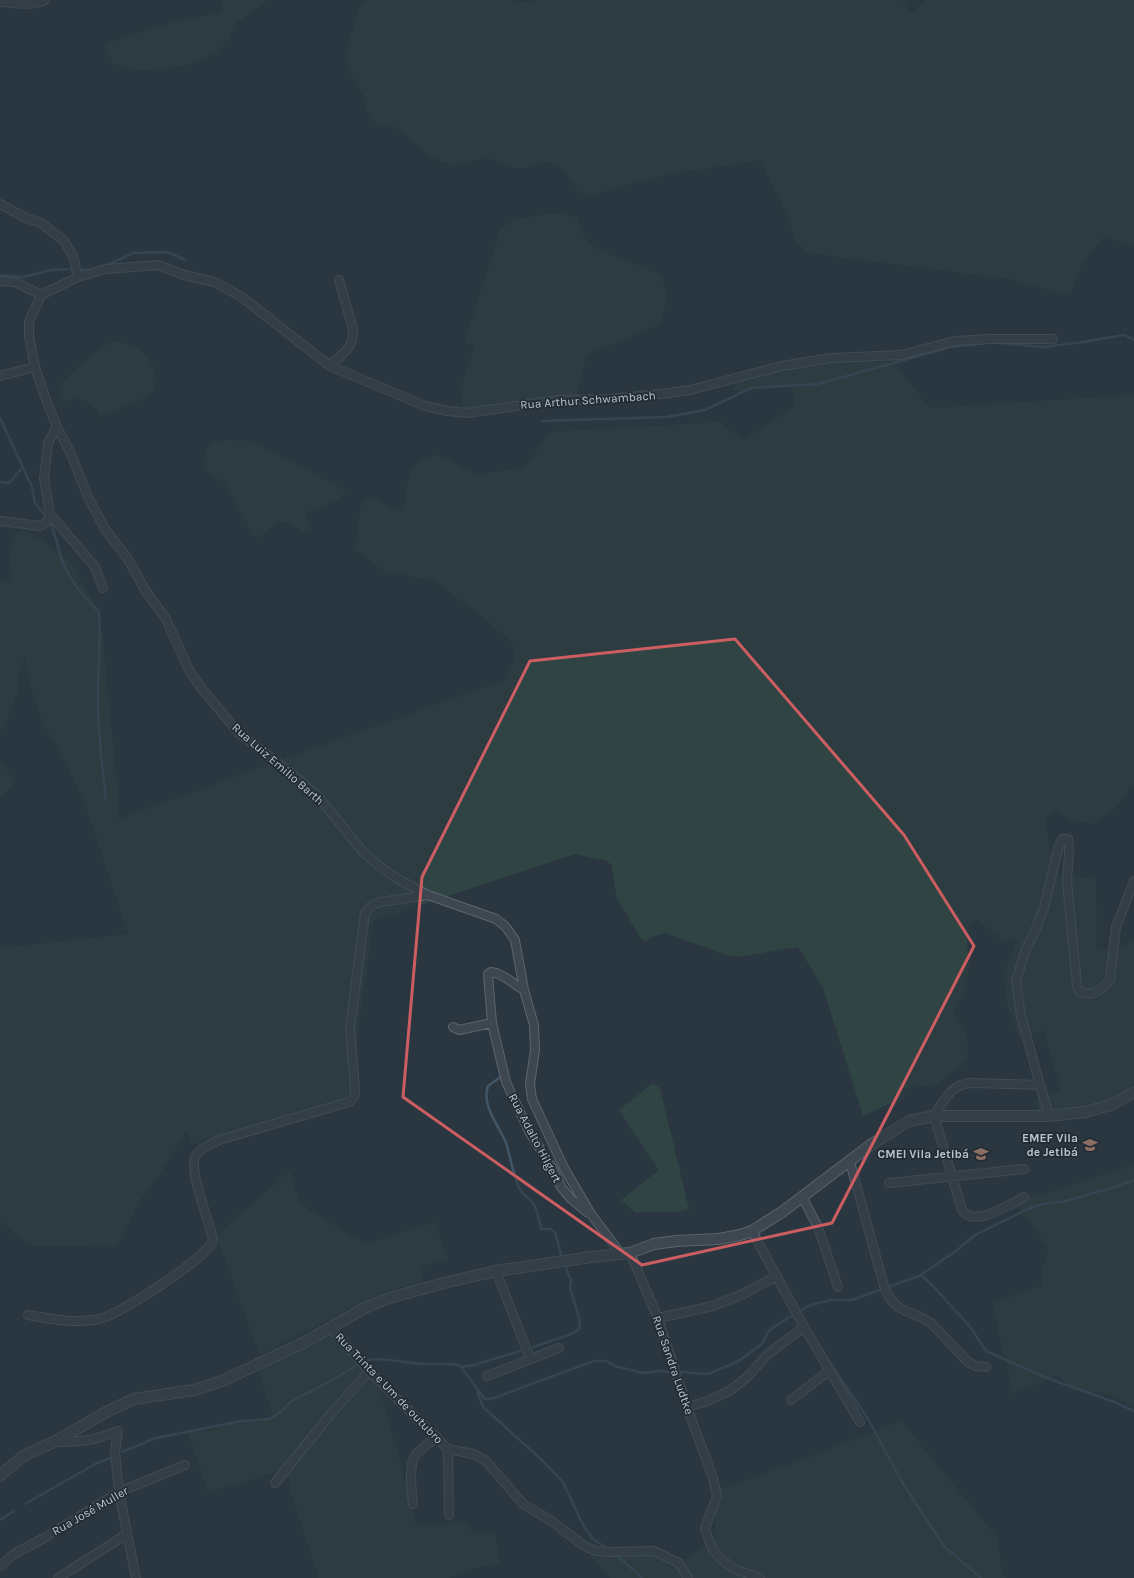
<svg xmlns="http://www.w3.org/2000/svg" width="1134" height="1578" viewBox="0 0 1134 1578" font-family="Karla,sans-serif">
<rect width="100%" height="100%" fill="#2a3640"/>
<path fill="#2f4443" d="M223,0H269L236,23L228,40L215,54L186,65L151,70L132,71L113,64L104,44L179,20L222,13Z
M365,0H512L511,2L518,3L539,0H902L912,13L926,0H1134V248L1104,236L1082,264L1070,294L1051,291L1009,279L807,253L796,241L789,220L766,173L762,160L670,174L586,196L579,192L569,177L561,168L549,162L536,164L526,168H514L494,159H480L455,165L440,161L427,154L404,133L396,127L378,124L370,118L367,110L364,97L348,70V44L361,3Z
M551,213L567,215L577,218L584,238L595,248L662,275L666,296L662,323L587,355L574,406H556L470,417L464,414L460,390L475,345L464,343L501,229L513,220Z
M112,342C119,342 127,343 134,346C149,354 166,380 149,395C142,401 110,412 100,417L98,411L77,396L63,403C59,397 59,391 62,385C70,371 98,350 112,342Z
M839,360L893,362L930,408L1134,395V786L1130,788L1114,810L1092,824L1071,820L1055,810L1045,820L1055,875L1096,879L1097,951L1122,946L1134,940V1084L1104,1102L1086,1109L1039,1117L1036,1099L1061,1090L1043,1030L1019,1037L1006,1001L1004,971L1018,939L1002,941L976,918L970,925L967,942L969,962L967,983L954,1012L967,1035L968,1059L938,1084L902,1089L904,1097L863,1116L823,988L798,947L738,957L729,956L665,933L654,936L645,942L640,937L617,899L611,864L606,861L575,854L373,921L357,1043L360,1089L358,1099L353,1102L231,1139L217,1145L210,1138L192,1145L186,1131L162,1171L142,1197L116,1247L35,1246L24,1240L0,1221V948L128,934L89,815L68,767L43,723L30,684L25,658L20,667L17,695L4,727L0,731V584L6,582H13L9,563L13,535L23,530L42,540L71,563L97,608L103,640L119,808L118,819L504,680C507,674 513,667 514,660C520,641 496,632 486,619L434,580L385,572L356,550L355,547L362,499L375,498C384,504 392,510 404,511C406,497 407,479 414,467C418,461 426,458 433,455L446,458L472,473H486L524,468L550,432L720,422L743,440L794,406L793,387L732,391L738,377L748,369L784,363Z
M225,440L250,441L346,490L340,499L305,513L311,528L303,532L289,523L277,522L260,537L254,536L225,484L209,473L204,463L206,452L211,443Z
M0,761L13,779V785L0,798Z
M653,1083L660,1088L689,1209L676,1212H635L621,1200L659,1170L619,1110Z
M1134,1165V1407L1104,1393L1072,1389L1058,1375L1013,1393L992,1303L1042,1285V1269L1049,1249L1029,1219L1019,1213L1017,1206L1027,1198L1046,1193Z
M290,1171L300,1204L365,1244L435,1222L448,1260L421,1267L423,1282L384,1292L260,1355L216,1235Z
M337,1328L374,1372L398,1453L416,1525L470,1523L471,1532L495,1534L500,1564L469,1569L449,1578H319L290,1490L289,1477L275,1473L208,1492L188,1432L209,1430L246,1420H265L273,1417L258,1369Z
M901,1421L997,1537L1002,1571L1006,1578H611L591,1557L620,1555L654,1551L682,1562L716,1540L713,1491L794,1463Z"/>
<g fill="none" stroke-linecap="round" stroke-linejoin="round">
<path stroke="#415667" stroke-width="2.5" d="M105,266L133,253L167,252L186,260
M79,269L90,270
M0,275L23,277L51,270L69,269
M1000,343L1043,347L1083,342L1124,335L1134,340
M0,418L32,487L35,503L44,514
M542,421L666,417L705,410L751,388L818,384L951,347L986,343
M0,482L9,483L23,467
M51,525C56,536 58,549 62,561C69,579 85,599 99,612C101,639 98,665 98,691C97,727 102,763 106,798
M502,1076L488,1086C481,1106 499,1125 506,1143C511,1159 513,1175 520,1190C523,1195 528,1197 531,1201C538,1208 539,1220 541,1229H551L555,1232L562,1258
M921,1275L934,1287L971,1328L986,1351L1047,1378L1114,1402L1134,1411
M533,1347L571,1334L579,1329L580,1321L570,1288L571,1280L566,1268
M826,1357L868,1419L902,1482L944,1546L981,1578
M367,1360L380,1359L422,1364H450L458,1365L461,1367L474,1365L520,1351
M461,1367L485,1399H491L594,1361H606L615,1366L643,1373L659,1371L668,1372
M682,1372L708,1374L737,1362L762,1344L768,1332L775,1326L808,1306L830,1300H852L919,1276L956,1251L975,1235L1030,1208L1043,1204L1062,1202L1118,1186L1134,1180
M477,1391L483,1407L543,1461L563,1482L584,1527L593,1539L605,1547
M122,1452L156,1438L241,1421L270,1419L282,1411L290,1402L331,1381L355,1366
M25,1504L97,1463L110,1458
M0,1520L14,1511
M619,1557L642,1578"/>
<g stroke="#5b656d" stroke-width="10">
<path id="minor" d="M0,204L26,218L41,223L64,241L73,256L78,277
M0,281L15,282L41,295
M330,366C343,353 354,348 353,329L339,280
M0,376L35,367
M57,427L48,443L44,479L50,514L95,567L103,588
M0,521L40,526L47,522L50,514
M524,990C513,984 503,973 491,972L488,974L492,1023L506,1082L529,1131L554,1171L561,1187L571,1199L588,1213
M453,1027L459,1030L492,1023
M1040,1085L1021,1016L1016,981L1026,949L1035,931L1044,908L1059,845L1063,839H1068C1071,847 1067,871 1067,882L1077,986L1079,991C1092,998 1102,990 1110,980L1116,927L1134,881
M850,1162L884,1286C894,1314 910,1309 931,1323L968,1362L976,1366L986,1367
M889,1183L1024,1169
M802,1197L818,1227L838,1287
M1024,1197C1009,1205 974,1228 962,1210L934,1116C944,1100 952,1083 972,1083L1040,1085L1049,1116
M752,1231L804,1327L860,1422
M620,1253L591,1214L564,1168L532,1099L530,1084L535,1050L534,1025L524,990L515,940L505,926L496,919L428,895L396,878L379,866L363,852L316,794L292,774L239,733L201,688L189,670L166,619L145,590L128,559L105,529L88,497L70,452L57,427L45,397L35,367L29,336V322L41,295L78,277L106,269L158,265L184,275L215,282L243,298L330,366L425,406L448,411L467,413L558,400L611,399L669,393L690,390L782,366L831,358L901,355L955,341L990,339H1053
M630,1253L658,1318L687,1407L713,1478L717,1496L705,1528L709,1541L713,1550L722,1560L734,1569L760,1578
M496,1271L530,1358
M28,1315C52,1319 75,1324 99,1319C117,1316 209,1257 213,1240C210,1221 187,1170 196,1155C200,1148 212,1144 219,1140L349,1102C355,1098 355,1095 355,1089L350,1028L365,913L371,906L380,902L428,895
M658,1318L713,1306L743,1294L777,1276
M330,1327L369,1371L448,1449
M487,1376L559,1348
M791,1400L830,1370
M687,1407L708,1401L731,1390L747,1377L768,1354L804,1327
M54,1442C81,1442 92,1441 118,1431L115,1452L119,1492L136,1578
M448,1449L473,1454L485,1460L523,1504L550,1520L586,1547L596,1551L608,1552L654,1551L679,1563L688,1578
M448,1449L449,1515
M275,1483L330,1415L369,1371
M413,1504C412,1492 408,1466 415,1456C420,1449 429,1443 437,1437
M0,1566L14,1554L44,1538L119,1492L185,1465
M58,1578L127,1534"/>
</g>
<g stroke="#5b656d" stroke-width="12">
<path id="tertiary" d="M0,1C13,2 30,5 43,0
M0,1475L25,1455L54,1442L110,1410L134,1399L194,1390L222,1381L303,1343L365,1308L389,1298L448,1282L496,1271L591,1257L630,1253L654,1244L677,1241L719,1239L740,1235L752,1231L782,1212L872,1144L909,1121L934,1116H1049L1085,1112L1111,1105L1134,1092"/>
</g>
<use href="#minor" stroke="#3e4750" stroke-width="8"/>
<use href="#tertiary" stroke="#3e4750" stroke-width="10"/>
</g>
<path d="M0 0H1134V1578H0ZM735,639L904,835L974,946L832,1223L642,1265L403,1097L422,877L530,661Z" fill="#2a3640" fill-opacity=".55" fill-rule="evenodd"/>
<path fill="none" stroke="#cc5e61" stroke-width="3" stroke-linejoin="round" d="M735,639L904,835L974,946L832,1223L642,1265L403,1097L422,877L530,661Z"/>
<defs>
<g id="school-bare" transform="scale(1.2)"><path d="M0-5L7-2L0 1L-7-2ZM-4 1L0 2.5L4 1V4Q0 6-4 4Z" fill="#8d6e63" stroke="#222c35" stroke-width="2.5" paint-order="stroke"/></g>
</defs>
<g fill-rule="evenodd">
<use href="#school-bare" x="1090" y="1145"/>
<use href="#school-bare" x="981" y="1154"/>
</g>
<g text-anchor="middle" stroke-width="3.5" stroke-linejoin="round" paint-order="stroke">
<g font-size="12" fill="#bac2ca" stroke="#222c35">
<text transform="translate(588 400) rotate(-4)" y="4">Rua Arthur Schwambach</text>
<text transform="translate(278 764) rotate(41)" y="4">Rua Luiz Emilio Barth</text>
<text transform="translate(535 1138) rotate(62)" y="4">Rua Adalto Hilgert</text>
<text transform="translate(673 1365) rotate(71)" y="4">Rua Sandra Ludtke</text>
<text transform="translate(389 1388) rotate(46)" y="4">Rua Trinta e Um de outubro</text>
<text transform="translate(90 1511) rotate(-30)" y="4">Rua José Muller</text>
</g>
<g font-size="12" font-weight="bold" fill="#bac2ca" stroke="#222c35" text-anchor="end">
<text x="1078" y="1142">EMEF Vila<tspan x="1078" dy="14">de Jetibá</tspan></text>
<text x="969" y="1158">CMEI Vila Jetibá</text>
</g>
</g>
</svg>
